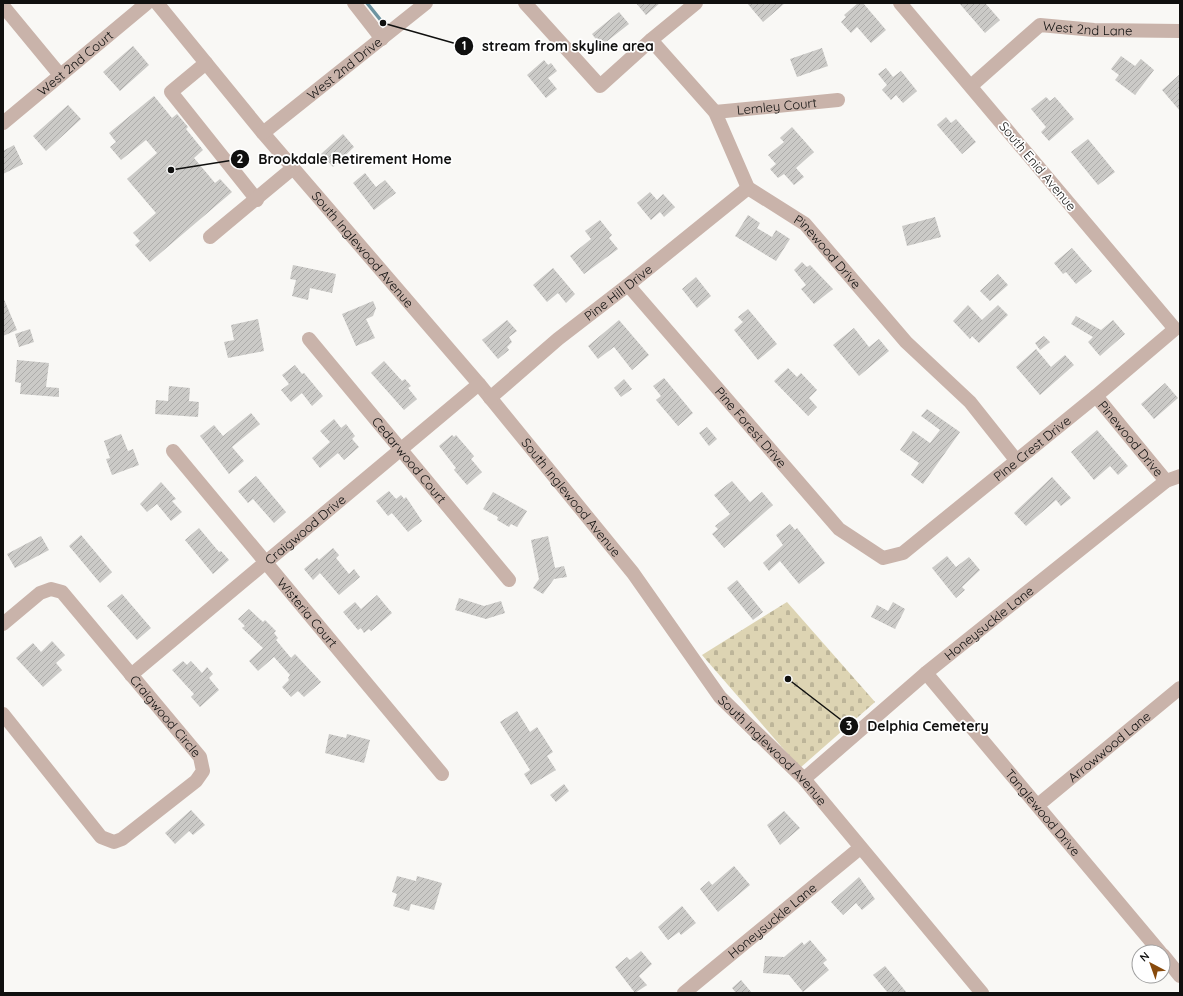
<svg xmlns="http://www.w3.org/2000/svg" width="1183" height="996" viewBox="0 0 1183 996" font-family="Quicksand,sans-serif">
<defs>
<pattern id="cemetery-stones" width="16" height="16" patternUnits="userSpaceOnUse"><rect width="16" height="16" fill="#ddd4b3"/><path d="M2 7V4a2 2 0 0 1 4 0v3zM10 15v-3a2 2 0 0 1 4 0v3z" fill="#bdb599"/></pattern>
<pattern id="building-hatch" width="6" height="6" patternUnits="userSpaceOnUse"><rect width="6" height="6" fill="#cbcac7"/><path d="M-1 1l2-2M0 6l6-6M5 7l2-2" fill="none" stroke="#adacaa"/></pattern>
</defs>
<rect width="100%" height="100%" fill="#f9f8f5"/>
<path fill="url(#cemetery-stones)" d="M787,602L875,702L800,768L702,655Z"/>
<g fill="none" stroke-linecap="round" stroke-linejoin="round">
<path stroke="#6d94a1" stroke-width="3.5" d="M367,3L383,23"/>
</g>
<path fill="url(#building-hatch)" d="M636,3H660L646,15Z
M747,3H785L763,22Z
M858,3H863L886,30L871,43L857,27L851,33L841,22L846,17L844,15Z
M959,3H985L1000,20L985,33Z
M619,12L629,24L601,46L592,34Z
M133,46L149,65L120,91L103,72Z
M822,48L828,66L797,77L790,59Z
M1121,56L1135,66L1141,59L1154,70L1135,95L1115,80L1119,75L1111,69Z
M544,60L548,65L551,63L557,71L548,78L557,89L546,98L527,75Z
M886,68L893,77L901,71L917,91L903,103L896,95L891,100L882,90L887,85L878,74Z
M1180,74V111L1162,90Z
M154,96L172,118L177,114L188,127L186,129L203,150L194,158L215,183L220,179L232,192L150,262L135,245L140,241L133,233L156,213L127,179L157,153L146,140L121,160L110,147L116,142L109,133Z
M1046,97L1050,101L1055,97L1074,119L1049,141L1041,132L1046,127L1031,109Z
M68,105L81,119L46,151L33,136Z
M946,117L951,123L956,119L976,142L962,154L937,125Z
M792,127L814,152L796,168L804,177L794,185L784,174L778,178L770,169L776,164L768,155L784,142L780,138Z
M343,134L354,147L333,167L321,154Z
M1088,139L1115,172L1098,185L1071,152Z
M14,145L23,164L3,174V151Z
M365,173L376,187L385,180L396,193L374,210L353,183Z
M650,192L657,200L663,194L675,207L664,217L660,212L651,220L637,203Z
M748,215L760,223L757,228L772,237L776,230L790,239L776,261L735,236Z
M935,217L941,237L907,246L902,226Z
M600,220L612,235L609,238L618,249L584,274L570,256L591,239L585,231Z
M1072,248L1092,271L1076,284L1066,272L1063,274L1054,263Z
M802,262L807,267L810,265L833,289L814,304L801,289L806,285L794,270Z
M293,265L336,274L332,293L310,288L308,300L292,296L296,280L290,279Z
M553,268L575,294L566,303L558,293L547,302L533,285Z
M998,274L1008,285L990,301L980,291Z
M696,277L711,296L697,308L682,289Z
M3,297L17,330L3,336Z
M373,301L376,308L373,316L366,319L375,338L356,346L342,314Z
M968,305L982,320L998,305L1008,315L979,343L972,336L970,339L953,321Z
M748,309L777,344L758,360L734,330L743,322L738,317Z
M1076,316L1101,330L1113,320L1125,334L1100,356L1088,342L1093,337L1071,324Z
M258,319L264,351L228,358L224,342L234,340L231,325Z
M507,320L517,331L509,337L512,342L507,347L509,350L498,359L482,340Z
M619,320L649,355L632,370L614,347L598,359L588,346Z
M854,328L869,347L879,339L889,351L859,376L833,345Z
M30,329L34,342L19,347L15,334Z
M1044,336L1050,342L1040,350L1035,343Z
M1036,349L1051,367L1065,355L1074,365L1040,395L1016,367Z
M17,360L49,363L46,387L59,388V397L20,394L21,383L15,382Z
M384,361L402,381L405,379L411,386L408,388L417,399L404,410L371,373Z
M295,365L302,374L304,373L323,396L312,406L302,393L291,402L281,390L289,384L282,375Z
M788,368L797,377L801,373L817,390L809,398L817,407L808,416L774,381Z
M664,378L693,413L678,426L656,400L661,396L653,386Z
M624,379L632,389L621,397L614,388Z
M1165,383L1178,398L1154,419L1141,404Z
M169,386L190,388L189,401L199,402L198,417L155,414L156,400L168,401Z
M927,409L960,432L923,484L911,475L919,463L900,450L913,431L930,443L940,430L921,416Z
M251,413L260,424L232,447L244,461L229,474L200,436L214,425L223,436Z
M334,419L341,428L346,424L355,436L352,439L359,447L344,460L338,453L320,468L312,458L330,442L320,431Z
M707,427L717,439L709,446L699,433Z
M1097,430L1128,466L1118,475L1110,466L1094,480L1071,452Z
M121,434L128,451L133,449L139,465L112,475L106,459L110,458L104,441Z
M452,435L454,437L456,435L474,456L471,459L482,472L467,485L454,470L456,468L439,446Z
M256,476L286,512L274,523L253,499L248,503L238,491Z
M1052,477L1071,498L1061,506L1056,500L1026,526L1014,513Z
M732,481L750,502L762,492L773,505L724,548L712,534L718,529L715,526L730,514L714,495Z
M161,482L176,499L172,501L182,512L171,521L157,504L147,512L140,504Z
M389,491L396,499L401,495L404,499L406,497L422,521L408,532L392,513L388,516L376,501Z
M493,492L527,511L517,527L511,524L509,527L497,520L498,517L483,509Z
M790,524L795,530L797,528L825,563L799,584L780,561L769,571L763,563L783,545L776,535Z
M199,528L219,552L221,551L229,560L213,574L185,540Z
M81,535L112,572L100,583L69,546Z
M41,536L49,550L15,568L7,554Z
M548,536L555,568L564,566L567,577L554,579L543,594L533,588L539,579L531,540Z
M333,548L339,555L336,558L349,574L354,569L360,577L339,595L320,573L313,580L304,569L317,558L319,560Z
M947,556L956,567L969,557L980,570L962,587L965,590L956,598L932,568Z
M737,580L763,612L753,620L727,588Z
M122,594L151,628L137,640L107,606Z
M377,595L392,613L371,631L369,629L364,633L361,628L358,630L343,612L355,602L361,609Z
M459,598L484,606L501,601L505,613L486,619L455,610Z
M893,602L905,609L895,629L871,617L877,605L888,611Z
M249,609L263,622L265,620L276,631L274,633L278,638L276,640L291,658L295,654L321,682L304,697L298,691L291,697L282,687L289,680L288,678L290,675L274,657L258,671L249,661L263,648L242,628L245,626L238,619Z
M52,641L65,655L56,663L62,670L43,687L16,658L33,643L41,652Z
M183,661L187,665L191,661L202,673L207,667L213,674L209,678L219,690L200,707L191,697L194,694L172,670Z
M517,711L530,732L537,727L553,752L547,756L556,770L531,785L524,774L530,770L500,722Z
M329,734L346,738L347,734L370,740L364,763L325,753Z
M564,784L569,791L556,802L550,795Z
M191,810L205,825L193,835L189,831L175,844L165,833Z
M784,811L800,828L780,845L767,825Z
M734,866L750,885L718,912L700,889L709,881L712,885Z
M397,876L416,881L417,876L442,883L434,910L411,904L409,911L393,906L397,894L392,892Z
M859,877L875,899L862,910L856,903L843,915L831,902Z
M682,906L696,923L681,935L679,932L668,940L658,927Z
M810,940L827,960L823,963L829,970L803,992L789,975L763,973L765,956L784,957L802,942L804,945Z
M641,951L652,964L639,976L647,985L635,993L615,967L627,957L630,960Z
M885,966L907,993H888L873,975Z
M741,980L752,993H736L732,988Z"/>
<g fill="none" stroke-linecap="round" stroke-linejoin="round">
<g stroke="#c9b3aa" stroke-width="14">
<path id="s1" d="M157,3L263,133L479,384L633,573L720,697L804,779L982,993"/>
<path d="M354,3L382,39"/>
<path d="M525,3L600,86L651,40L696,3"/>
<path d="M3,6L60,75"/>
<path id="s2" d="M651,40L715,112L748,188L805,224L906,342L970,402L1016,460"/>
<path d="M206,63L171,92L257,200"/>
<path id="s3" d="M971,86L1040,25L1094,30L1180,31"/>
<path id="s4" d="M715,112L838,100"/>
<path id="s5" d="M3,123L147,3"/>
<path id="s6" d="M263,133L426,3"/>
<path d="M210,237L293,168"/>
<path id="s7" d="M628,285L839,529L883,558L903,553L1096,396L1175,329L900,3"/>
<path id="s8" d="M309,339L509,580"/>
<path id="s9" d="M1096,396L1166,481"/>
<path id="s10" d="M490,398L558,339L628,285L748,188"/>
<path id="s11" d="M173,451L442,774"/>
<path id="s12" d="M3,624L40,593L51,589L62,592L200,757L203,771L196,781L122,839L114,842L101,837L3,714"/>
<path id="s13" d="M926,673L1160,952"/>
<path id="s14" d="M131,675L479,384"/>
<path id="s15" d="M804,779L926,673L1166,481L1180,476"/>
<path id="s16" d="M1038,805L1180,688"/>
<path d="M1163,955L1180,976"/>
<path id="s17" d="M684,993L860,848"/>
</g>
</g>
<g text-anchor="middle" stroke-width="3.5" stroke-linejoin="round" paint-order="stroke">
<g font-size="13" fill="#10100f" stroke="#fff">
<text dy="5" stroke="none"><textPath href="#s3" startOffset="140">West 2nd Lane</textPath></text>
<text dy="5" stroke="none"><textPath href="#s5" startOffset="94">West 2nd Court</textPath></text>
<text dy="5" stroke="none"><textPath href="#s6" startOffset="104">West 2nd Drive</textPath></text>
<text dy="5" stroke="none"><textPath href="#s4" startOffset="62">Lemley Court</textPath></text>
<text transform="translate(1038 166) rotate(50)" y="5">South Enid Avenue</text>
<text dy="5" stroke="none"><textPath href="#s1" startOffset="321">South Inglewood Avenue</textPath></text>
<text dy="5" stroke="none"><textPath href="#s2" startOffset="282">Pinewood Drive</textPath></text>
<text dy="5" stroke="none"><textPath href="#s10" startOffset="166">Pine Hill Drive</textPath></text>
<text dy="5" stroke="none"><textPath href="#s7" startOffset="188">Pine Forest Drive</textPath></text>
<text dy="5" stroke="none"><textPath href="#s9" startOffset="55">Pinewood Drive</textPath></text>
<text dy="5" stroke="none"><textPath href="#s7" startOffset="562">Pine Crest Drive</textPath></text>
<text dy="5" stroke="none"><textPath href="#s8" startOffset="157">Cedarwood Court</textPath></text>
<text dy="5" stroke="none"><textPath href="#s1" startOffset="645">South Inglewood Avenue</textPath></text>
<text dy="5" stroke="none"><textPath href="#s14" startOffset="227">Craigwood Drive</textPath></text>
<text dy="5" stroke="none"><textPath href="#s11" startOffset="210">Wisteria Court</textPath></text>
<text dy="5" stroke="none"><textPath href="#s15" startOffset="242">Honeysuckle Lane</textPath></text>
<text dy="5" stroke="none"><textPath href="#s12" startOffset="233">Craigwood Circle</textPath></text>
<text dy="5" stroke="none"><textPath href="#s16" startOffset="92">Arrowwood Lane</textPath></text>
<text dy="5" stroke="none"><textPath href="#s1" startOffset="969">South Inglewood Avenue</textPath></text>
<text dy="5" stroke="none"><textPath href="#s13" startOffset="182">Tanglewood Drive</textPath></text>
<text dy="5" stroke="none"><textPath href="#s17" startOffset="114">Honeysuckle Lane</textPath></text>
</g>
</g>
<path fill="none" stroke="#10100f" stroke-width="1.5" d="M383 23L464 46M171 170L240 159M788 679L849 726"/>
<g fill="#10100f" stroke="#fff" stroke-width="1.5">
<circle cx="383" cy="23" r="4"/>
<circle cx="171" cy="170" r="4"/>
<circle cx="788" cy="679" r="4"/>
<circle cx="464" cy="46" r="10"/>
<circle cx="240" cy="159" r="10"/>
<circle cx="849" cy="726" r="10"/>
</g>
<g font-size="12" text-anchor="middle" font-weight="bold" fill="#fff">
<text x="464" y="50">1</text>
<text x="240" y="163">2</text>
<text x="849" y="730">3</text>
</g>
<g font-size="14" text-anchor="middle" font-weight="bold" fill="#10100f" stroke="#fff" stroke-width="3.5" stroke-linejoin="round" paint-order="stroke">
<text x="568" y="51">stream from skyline area</text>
<text x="355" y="164">Brookdale Retirement Home</text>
<text x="928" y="731">Delphia Cemetery</text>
</g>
<rect width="1183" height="996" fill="none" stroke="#10100f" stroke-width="8"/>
<g transform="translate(1151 964) rotate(319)"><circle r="19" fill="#ffffff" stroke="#9f9f9f"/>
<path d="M0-3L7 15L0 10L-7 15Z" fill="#884a0c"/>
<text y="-6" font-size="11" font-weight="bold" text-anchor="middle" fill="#10100f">N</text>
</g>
</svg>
